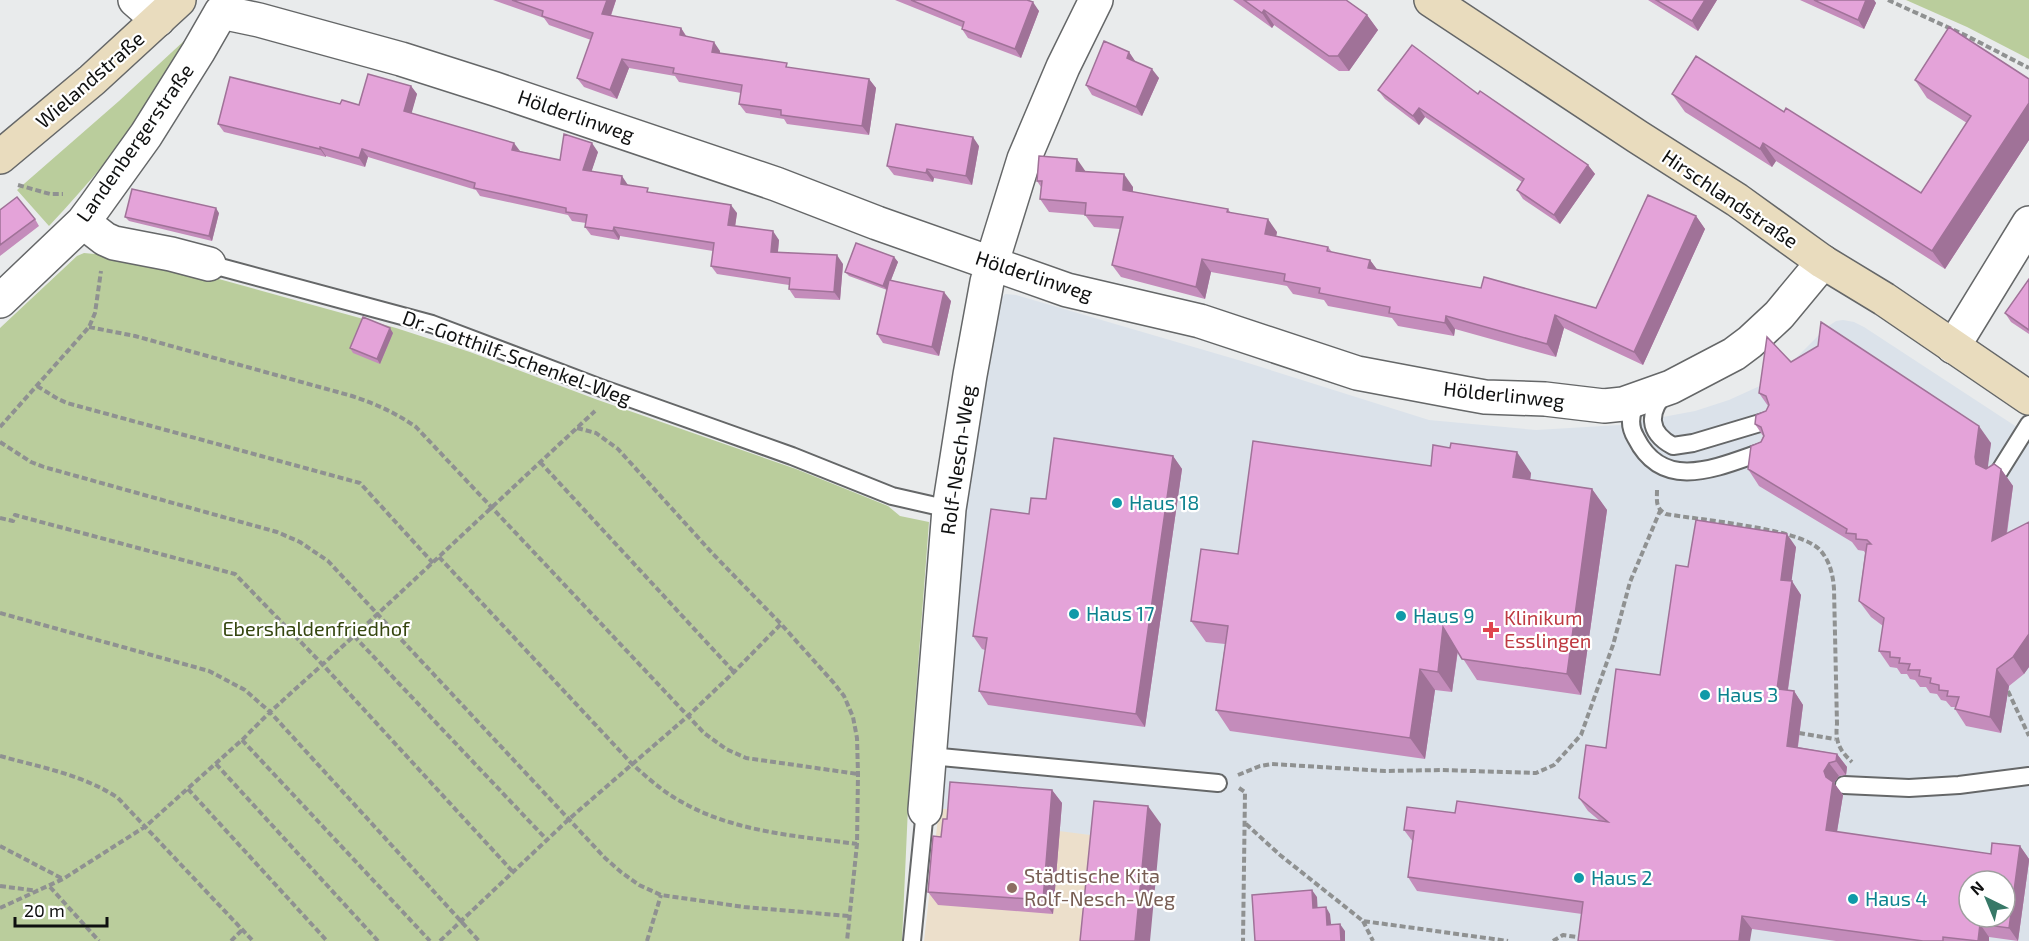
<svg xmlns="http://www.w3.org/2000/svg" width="2029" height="941" viewBox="0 0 2029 941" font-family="'Exo 2',sans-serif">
<rect width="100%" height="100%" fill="#e9ebec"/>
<path fill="#dbe2ea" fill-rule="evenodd" d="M1005,294L1016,295L1245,362L1429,420L1536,430L1620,425L1695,411L1729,400L1775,379L1827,327L1836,321L1843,320L1854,322L1864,327L2029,435V941H1089L1098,836L1059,832L958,809H939L960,518L997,304ZM1969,881H2005V917H1969Z"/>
<path fill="#ecdfcb" d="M1062,803L1059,831L1098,836L1089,941H924L939,809H958Z"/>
<path fill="#bacd9c" d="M1906,0H2029V59L1967,27Z
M185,40H186C178,54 171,70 162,84C130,136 90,182 49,226L17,190L119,101Z
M84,253L116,256L208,276L396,328L470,352L598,400L796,469L888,506L900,516L929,522L909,785L902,941H0V328L77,256Z"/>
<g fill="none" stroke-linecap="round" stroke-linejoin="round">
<g stroke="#656768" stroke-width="20">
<path id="lane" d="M209,264L432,324L601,388L792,456L892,496L949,509
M1666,392C1648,412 1647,432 1673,446L1693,443L1770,420
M1639,399C1630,412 1628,425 1636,438C1664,494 1720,466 1765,451
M1997,475L2029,424
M930,756L1218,783
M1844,785L1909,788L1959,785L2029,776
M912,941L925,810"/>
</g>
<g stroke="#656768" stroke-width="36">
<path id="street" d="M135,0L158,20
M221,12L259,20L401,59L495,89L776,184L877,223L1067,290L1200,321L1357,373L1463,393L1485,397L1545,399L1604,406L1623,404L1640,398L1671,387L1734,354L1750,342L1779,315L1823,262
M83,222L105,239L114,243L171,254L209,264
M0,301L83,222L95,206L146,135L198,52L221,12
M1953,347L2029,223
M925,810L949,509L970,375L987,282L997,246L1024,159L1063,67L1096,0"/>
</g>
<g stroke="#656768" stroke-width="36">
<path id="secondary" d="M1431,0L1638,137L1737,200L1823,262L1884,299L2029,398
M0,157L92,80L179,0"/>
</g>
<path stroke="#8f9191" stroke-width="4" stroke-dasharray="6 3" stroke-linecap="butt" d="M1888,0L1967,36L2029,68
M18,185L50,194H63
M89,327L135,336L352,396C376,404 396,413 416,427L704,733L726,749L746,758L858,774
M37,386L58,399L67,403L360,483L433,563
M0,427L89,327L95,313L101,271
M577,428L596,433L618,449L713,554L781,624L833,682L844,696L853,717L857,738L858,774L857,844L847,941
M0,442L31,462L44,467L277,532L300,542L328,561L605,858L621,872L639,885L661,895L744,907L849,916
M540,462L734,672
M1657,490C1657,501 1655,508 1666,514C1699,520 1800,528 1820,550C1830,561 1833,575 1834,589L1837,724C1835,741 1839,750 1852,762
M0,518L13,521L15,515L235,574L323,665L513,872
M439,557L633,765C648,778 662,791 680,801C733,832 797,836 857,844
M0,613L209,671L245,690L270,712L479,941
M354,636L547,840
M2008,691L2029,736
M1799,733L1835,739
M242,740L430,941
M0,756C40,767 84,775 118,798L253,941
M216,764L378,941
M1238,775L1260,766L1272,764L1385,771L1441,770L1536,773L1554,765L1581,735L1613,645L1630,582L1660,511
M1239,788L1245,792L1243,941
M188,789L327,941
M1246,824L1280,855L1363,921L1508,941
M0,846L63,879
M0,886L38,891
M50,887L99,941
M0,908L63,879L146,826L242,740L270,712L354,636L595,411
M1363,921L1373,941
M231,941L242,930
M440,941L569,819L688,716L734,672L781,624
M647,941L661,895
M1553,941L1563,935L1584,938"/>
<use href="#lane" stroke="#fff" stroke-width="16"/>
<use href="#street" stroke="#fff" stroke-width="33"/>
<use href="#secondary" stroke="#e9dcbe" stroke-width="33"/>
</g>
<path fill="#c48cbb" d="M493,0H616L611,16L681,28L687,37L720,51V53L790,68L869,79L876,88L869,135L787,124L784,119L746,113L739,104L741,93L679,82L675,76L629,68L617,99L584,87L577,78L591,40L549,25L544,18Z
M895,0H1027L1039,11L1021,58L968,38L962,29V27Z
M1233,0H1346L1367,15L1378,30L1349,71H1339L1274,25L1272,28Z
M1648,0H1717L1698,31Z
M1800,0H1874L1876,3L1864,29Z
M1129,52L1135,61L1159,78L1142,116L1092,95L1086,85Z
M2029,79V140L1945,269L1776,161L1772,167L1685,112L1672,94L1784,112L1921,193L1967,123L1927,98L1915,80Z
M411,86L417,94L411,113L519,151L560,160L598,152L591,172L651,193L737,213L735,226L779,240L778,252L843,264L840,300L795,298L789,289V285L717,274L711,266L713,251L620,236L619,240L591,235L585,227L586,223L572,221L568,215L480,196L476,190L368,157L365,167L326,156V157L224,132L218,124L340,104L359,105Z
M1378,90L1478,94L1588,165L1595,174L1560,224L1523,199L1517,190L1522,182L1425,117L1419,125L1385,99Z
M979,146L972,185L934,178L933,182L894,175L887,166Z
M1086,171L1133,187V192L1228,209L1230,212L1277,232L1276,236L1328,247L1332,252L1370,260L1377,270L1596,308L1696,216L1705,229L1643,365L1564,328L1556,357L1455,329L1454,336L1398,326L1392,318L1328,306L1324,300L1293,294L1287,286L1211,272L1205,299L1121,277L1112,265L1120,229L1094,227L1085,215L1049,212L1040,199L1041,187L1037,181Z
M0,210L35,219L39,226L0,256Z
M219,213L212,241L129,221L125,217Z
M894,257L898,262L891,280L951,301L939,356L883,343L877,334L887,290L849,276L845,272Z
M2029,279V334L2011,322L2005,313Z
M393,333L380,364L353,353L350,348Z
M1791,362L1991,443L1987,468L2001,469L2013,486L2007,534L2029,522V667L2024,674L2009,686L2001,733L1966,726L1955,709V707H1951L1946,701L1941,700L1937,694L1930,693L1926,687H1920L1915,680L1910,679L1907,674H1901L1897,668L1890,667L1879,651L1883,626L1871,617L1859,601L1865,553L1864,551L1858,550L1852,542L1759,486L1748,469L1763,436L1755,424L1766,411L1768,406L1759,393Z
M1173,456L1182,469L1145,727L988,705L979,691L985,650L982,649L973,636L1029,514L1046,499Z
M1431,466L1531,473L1530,480L1592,489L1607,510L1581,695L1477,680L1458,651L1452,692L1435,690L1425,759L1230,731L1216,710L1225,644L1206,642L1191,621L1238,554Z
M1796,547L1791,581L1801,595L1788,690L1794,691L1803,705L1798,747L1837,754L1847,767L1846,775L1839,776L1834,783L1843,795L1837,832L1991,854L2020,846L2029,859V861L2018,941L1989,937V941H1836L1752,929L1582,914L1417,891L1408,877L1413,842L1404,830L1455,813L1600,821L1588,811L1579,798L1606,748L1660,675L1688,567Z
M1052,790L1062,803L1053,914L938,905L928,892L941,837L947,819Z"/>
<path fill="#a07298" d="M607,0H616L608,23L602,14Z
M1705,0H1717L1698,31L1692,21Z
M1866,0H1874L1876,3L1864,29L1858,20Z
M1033,2L1039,11L1021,58L1015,49Z
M1264,10L1274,25L1272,28L1262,13Z
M1367,15L1378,30L1349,71L1338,56Z
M681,28L687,38L680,35Z
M714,42L720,51L718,61L712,52Z
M1129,52L1135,61L1127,58Z
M622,59L629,68L617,99L610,90Z
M1152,69L1159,78L1142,116L1136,107Z
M869,79L876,88L869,135L862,126Z
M411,86L417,94L410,119L404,111Z
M2029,103V140L1945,269L1932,251Z
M1419,108L1425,117L1419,125L1413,116Z
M973,137L979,146L972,185L966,176Z
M514,143L520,151L512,150Z
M592,143L598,152L589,179L583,170Z
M1763,143L1776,161L1772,167L1760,149Z
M320,147L326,156V157L320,149Z
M362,149L368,157L365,167L359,158Z
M1077,159L1086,172L1076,171Z
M1588,165L1595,174L1560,224L1554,215Z
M927,169L934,178L933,182L926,173Z
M1124,174L1133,187L1132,203L1123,190Z
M622,176L628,185L621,184Z
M731,205L737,213L734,234L728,225Z
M216,208L219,213L212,241L209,236Z
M1696,216L1705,229L1643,365L1634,352Z
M1268,219L1277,232L1274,247L1265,234Z
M614,227L620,236L619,240L613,231Z
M773,231L779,240L777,260L771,252Z
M837,255L843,264L840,300L834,292Z
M894,257L898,262L887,290L883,286Z
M1202,259L1211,272L1205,299L1196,287Z
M1370,260L1379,272L1368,268Z
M944,292L951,301L939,356L932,347Z
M1555,315L1564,328L1556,357L1547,344Z
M1446,316L1455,329L1454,336L1445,323Z
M390,328L393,333L380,364L377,359Z
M1979,426L1991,443L1987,474L1976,464L1975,457Z
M1517,452L1531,473L1528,498L1513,477Z
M1173,456L1182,469L1145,727L1136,714Z
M2001,469L2013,486L2003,558L1992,541Z
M1592,489L1607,510L1581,695L1567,674Z
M1787,534L1796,547L1790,593L1781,580Z
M1792,581L1801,595L1786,702L1777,689Z
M1443,627L1458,648L1452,692L1438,672Z
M2029,634V667L2024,674L2013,657Z
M1420,669L1435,690L1425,759L1410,738Z
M1997,669L2009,686L2001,733L1990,717Z
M1794,691L1803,705L1796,759L1787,746Z
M1837,754L1847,767L1846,775L1836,761Z
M1829,763L1839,776L1834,783L1843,795L1835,843L1826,830V777L1824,771Z
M1052,790L1062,803L1053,914L1043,900Z
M1148,806L1161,824L1150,941H1135Z
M2020,846L2029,859V861L2018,941L2009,928Z
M1312,890L1317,897L1318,915L1313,908Z
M1326,907L1330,914L1332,932L1327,925Z
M1742,916L1752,929L1750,941H1739Z
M1340,924L1345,931V941H1341Z
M1980,924L1989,937V941H1978Z"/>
<path fill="#e4a3d9" stroke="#a07298" stroke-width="1.5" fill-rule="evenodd" d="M512,0H607L602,14L681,28L680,35L714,42L712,52L787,63L786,67L869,79L862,126L781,115V110L739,104L742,85L673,73L674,68L622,59L610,90L577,78L593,33L542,16L543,11Z
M911,0H1027L1033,2L1015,49L962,29L964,22Z
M1244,0H1346L1367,15L1338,56H1329L1264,10L1262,13Z
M1656,0H1705L1692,21Z
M1814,0H1866L1858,20Z
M1949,27L2029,79V103L1932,251L1763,143L1760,149L1672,94L1696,56L1784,112L1786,108L1921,193L1971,116L1915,80Z
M1104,41L1129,52L1127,58L1152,69L1136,107L1086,85Z
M1412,45L1478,94L1480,91L1588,165L1554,215L1517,190L1524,179L1419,108L1413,116L1378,90Z
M368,74L411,86L404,111L514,143L512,150L560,160L564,134L592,143L583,170L622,176L621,184L648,188L647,192L731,205L728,225L773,231L771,252L837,255L834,292L789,289L790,278L711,266L714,243L614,227L613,231L585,227L587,215L566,212V208L474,188L475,183L362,149L359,158L320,147V149L218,124L230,77L340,104L342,100L359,105Z
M896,124L973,137L966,176L927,169L926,173L887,166Z
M1039,156L1077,159L1076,171L1124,174L1123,190L1228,209L1227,212L1268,219L1265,234L1328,247L1327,251L1370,260L1368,268L1481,288L1484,277L1596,308L1648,195L1696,216L1634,352L1555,315L1547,344L1446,316L1445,323L1389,313L1390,307L1319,293L1320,288L1284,281L1285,274L1202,259L1196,287L1112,265L1123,217L1085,215L1086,203L1040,199L1042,181H1037Z
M132,189L216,208L209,236L125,217Z
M17,197L35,219L0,245V210Z
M856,243L894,257L883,286L845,272Z
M2029,279V330L2005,313Z
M889,280L944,292L932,347L877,334Z
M363,317L390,328L377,359L350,348Z
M1821,322L1979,426L1975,457L1976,464L1986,469L1994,464L2001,469L1992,541L2029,522V634L2013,657L1997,669L1990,717L1955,709L1959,697L1947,696L1948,691L1939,690V685L1930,683L1931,678L1919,676L1920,670H1908L1910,664L1899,663L1900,658L1890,657V652L1879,651L1884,618L1859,601L1867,544H1871L1867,540L1856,539V534L1846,533L1847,529L1748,469L1751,446L1761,442L1764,436L1761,427L1755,424L1756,415L1766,411L1769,405L1766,396L1759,393L1767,337L1791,362L1818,346Z
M1054,438L1173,456L1136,714L979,691L987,638L973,636L991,509L1029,514L1031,498L1046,499Z
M1253,441L1431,466L1433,445L1450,448L1451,443L1517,452L1513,477L1592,489L1567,674L1462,659L1443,627L1438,672L1420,669L1410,738L1216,710L1228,626L1191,621L1201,549L1238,554Z
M1696,520L1787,534L1781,580L1792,581L1777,689L1794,691L1787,746L1837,754L1836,761L1829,763L1824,771L1826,777L1833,782L1826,830L1991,854L1992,843L2020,846L2009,928L1980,924L1978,941L1943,937V941H1923L1742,916L1739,941H1578L1583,902L1408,877L1414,831L1404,830L1407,807L1455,813L1457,801L1608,822L1579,798L1586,745L1606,748L1616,669L1660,675L1676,565L1688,567ZM1969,881H2005V917H1969Z
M950,782L1052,790L1043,900L928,892L933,836L941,837L943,819H947Z
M1094,801L1148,806L1135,941H1080Z
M1312,890L1313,908L1326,907L1327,925L1340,924L1341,941H1255L1252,895Z"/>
<g fill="#0f9aa8" stroke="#fff" stroke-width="2">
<circle cx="1117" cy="503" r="6"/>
<circle cx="1074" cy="614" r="6"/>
<circle cx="1401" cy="616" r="6"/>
<circle cx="1705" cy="695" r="6"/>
<circle cx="1579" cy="878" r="6"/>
<circle cx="1853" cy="899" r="6"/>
</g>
<path fill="#e0444e" stroke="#fff" stroke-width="2" d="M1488 621h6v6h6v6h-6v6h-6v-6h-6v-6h6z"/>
<circle fill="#8d6e63" stroke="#fff" stroke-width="2" cx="1012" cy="888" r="6"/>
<g text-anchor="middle" stroke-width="4.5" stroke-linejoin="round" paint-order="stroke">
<g font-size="20" fill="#0f1010" stroke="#fff">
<text transform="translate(90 80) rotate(-41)" y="7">Wielandstraße</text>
<text transform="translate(576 116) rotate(19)" y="7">Hölderlinweg</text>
<text transform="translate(135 143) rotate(-55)" y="7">Landenbergerstraße</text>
<text transform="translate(1730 199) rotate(34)" y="7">Hirschlandstraße</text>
<text transform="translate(1034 276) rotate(18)" y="7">Hölderlinweg</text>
<text transform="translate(517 358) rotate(20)" y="7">Dr.-Gotthilf-Schenkel-Weg</text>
<text transform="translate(1504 395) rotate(6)" y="7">Hölderlinweg</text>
<text transform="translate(958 460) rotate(-82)" y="7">Rolf-Nesch-Weg</text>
</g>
<g font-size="20" fill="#0d838f" stroke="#fff" text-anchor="start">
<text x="1129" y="510">Haus 18</text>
<text x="1086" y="621">Haus 17</text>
<text x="1413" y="623">Haus 9</text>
<text x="1717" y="702">Haus 3</text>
<text x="1591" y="885">Haus 2</text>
<text x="1865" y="906">Haus 4</text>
</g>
<g font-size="20" fill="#be3a42" stroke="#fff" text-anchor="start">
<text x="1504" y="625">Klinikum<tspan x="1504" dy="23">Esslingen</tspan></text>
</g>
<g font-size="20" fill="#35460f" stroke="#fff">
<text x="316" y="636">Ebershaldenfriedhof</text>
</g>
<g font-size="20" fill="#785e54" stroke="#fff" text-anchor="start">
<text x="1024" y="883">Städtische Kita<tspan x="1024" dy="23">Rolf-Nesch-Weg</tspan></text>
</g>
</g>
<g transform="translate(1987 899) rotate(317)"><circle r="28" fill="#ffffff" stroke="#9f9f9f" stroke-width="1.5"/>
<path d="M0-4.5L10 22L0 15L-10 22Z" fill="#377867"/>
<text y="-9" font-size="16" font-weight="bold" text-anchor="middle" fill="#0f1010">N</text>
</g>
<path d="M15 917v9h92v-9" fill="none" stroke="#0f1010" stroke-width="3"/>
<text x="24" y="917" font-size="18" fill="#0f1010" stroke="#ffffff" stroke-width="4.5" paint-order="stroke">20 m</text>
</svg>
